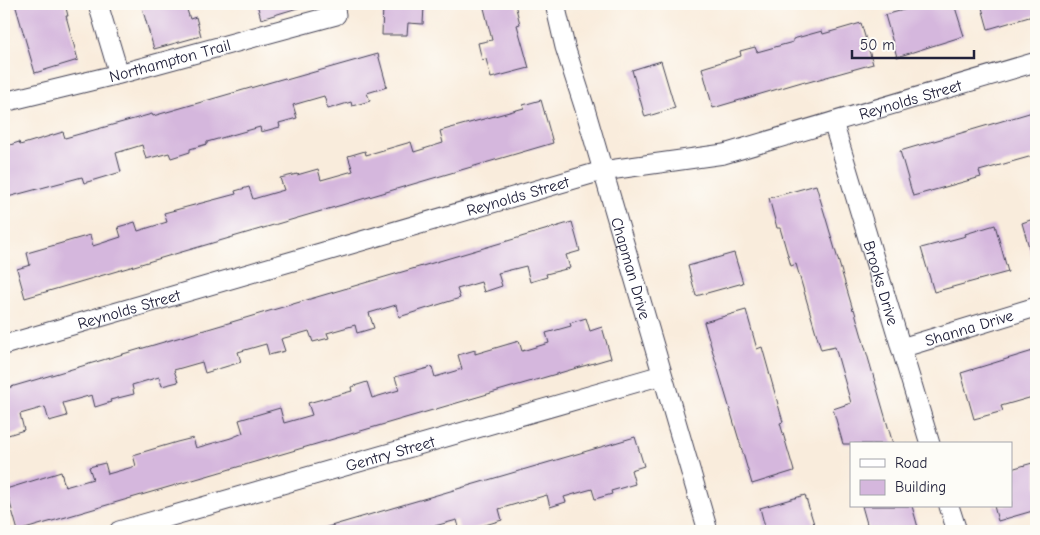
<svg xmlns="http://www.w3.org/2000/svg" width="1040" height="535" viewBox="0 0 1040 535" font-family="'Comic Neue',sans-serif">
<rect width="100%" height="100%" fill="#fdfcf7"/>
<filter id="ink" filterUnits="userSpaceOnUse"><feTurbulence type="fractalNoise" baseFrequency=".02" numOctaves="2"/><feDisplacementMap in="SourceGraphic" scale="10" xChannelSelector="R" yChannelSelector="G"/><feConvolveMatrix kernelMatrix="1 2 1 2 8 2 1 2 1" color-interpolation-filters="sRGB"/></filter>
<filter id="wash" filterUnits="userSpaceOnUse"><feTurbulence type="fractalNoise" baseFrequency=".0096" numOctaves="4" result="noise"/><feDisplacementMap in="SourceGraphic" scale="20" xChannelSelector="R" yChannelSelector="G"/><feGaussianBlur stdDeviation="1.12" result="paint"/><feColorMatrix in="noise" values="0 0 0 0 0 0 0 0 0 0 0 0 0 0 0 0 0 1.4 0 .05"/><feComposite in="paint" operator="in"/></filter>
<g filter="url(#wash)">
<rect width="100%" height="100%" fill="#f9ecdc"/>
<g id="blocks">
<path fill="#d5b7dd" d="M15,4H65L68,16H66L78,60L35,73Z
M141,4H185L190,19L196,17L201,36L154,49Z
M257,4H301V7L261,19Z
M383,4L424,6L423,24L408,23L407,35H382Z
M483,4H515L520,24L517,25L529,68L491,78L486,59L482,60L478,43L492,40Z
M925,4H954L964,36L897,57L885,15Z
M981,4H1036V15L988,29Z
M861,23L873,64L805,83V81L713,108L702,68L741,56L740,51L755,47L757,52L793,42V39L822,31L823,34Z
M378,54L387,87L367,93L370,101L352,106L351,102L328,109L324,96L293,105L297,118L279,123L280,127L261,132L260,127L207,142V144L190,149V152L171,158L169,153L146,159L142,145L116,153L121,172L84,183L82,177L4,198V147L19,142L20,145L63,132L65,138L152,114L153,116L285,78L286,80Z
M661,61L675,108L645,117L632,70Z
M541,100L553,143L25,298L17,269L30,265L27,253L90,235L93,246L121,237L118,227L135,222L138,231L167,222L164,213L236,194L235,191L249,187L253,199L284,190L280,178L297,174V175L318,169L321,180L353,171L348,156L365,151L366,155L411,142L414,152L443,143L440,131L524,108L523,105Z
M1036,111V155L979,171L981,177L913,196L900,151Z
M816,185L853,310L854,309L893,444H843L833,409L851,403L835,347L821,350L796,264L791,266L780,228H777L769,198Z
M1036,218V260L1033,261L1022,223Z
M572,222L580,251L566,255L570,268L546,274L547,277L530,282L526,266L498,273L502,286L484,292L481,282L457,289L460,298L399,317L396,305L369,313L374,328L357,333L355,325L327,333L329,338L313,342L309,331L281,339L285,351L269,355L266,344L238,352L241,362L205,373L202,362L174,370L178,382L162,386L159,377L132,385L134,394L110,400L111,402L95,407L92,395L63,403L67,416L49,421L45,407L20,414L24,430L8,435L4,419V389Z
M995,225L1008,272L934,292L921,248L966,236L965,234Z
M734,253L743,283L696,296L688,266Z
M746,310L757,349L762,347L783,422L780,423L794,471L752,484L704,322Z
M586,318L590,331L602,327L611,358L18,531L6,489L61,472L65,487L93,479L89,467L105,463L108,474L136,466L133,455L177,442L193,438L196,448L231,438L243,433L239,420L280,408L284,423L312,415L308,403L352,391L351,387L367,382L372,398L399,390L395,377L432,367L435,377L462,369L458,355L475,350V354L519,341L522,351L549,343L546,333L571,326L570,323Z
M1033,351L1036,361V396L1001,406L1003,411L974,419L961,373Z
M635,437L644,466L631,470L635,484L611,491L612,494L595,499L592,489L564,497L566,502L550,507L547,495L499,509L502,520L465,531H460L457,520L431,527L432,531H324V528Z
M1036,462V510L998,521L994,506H1011V469Z
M805,495L814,524L789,531H766L760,508Z
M862,506H912L919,531H869Z"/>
</g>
</g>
<g filter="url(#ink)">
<use href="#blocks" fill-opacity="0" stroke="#424053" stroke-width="1"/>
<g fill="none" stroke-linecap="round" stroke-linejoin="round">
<g stroke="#424053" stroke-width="21">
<g id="minor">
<path d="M98,4L119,74"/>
<path id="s1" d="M555,4L565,47L585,109L708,531"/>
<path id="s2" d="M4,102L119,74L336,15L334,4"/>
<path id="s3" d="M833,122L930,444"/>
<path id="s4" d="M4,345L602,171L724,154L1036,62"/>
<path id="s5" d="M901,348L1036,307"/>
<path d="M949,506L957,531"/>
<path id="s6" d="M119,531L662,375"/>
</g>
</g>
<use href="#minor" stroke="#fff" stroke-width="19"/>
</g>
</g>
<g text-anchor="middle" stroke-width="4.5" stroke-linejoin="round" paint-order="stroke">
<g font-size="16" fill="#22223b" stroke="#fdfcf7">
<text dy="6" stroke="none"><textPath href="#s2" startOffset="171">Northampton Trail</textPath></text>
<text dy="6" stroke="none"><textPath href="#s4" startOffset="940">Reynolds Street</textPath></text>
<text dy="6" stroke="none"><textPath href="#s4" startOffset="535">Reynolds Street</textPath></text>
<text dy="6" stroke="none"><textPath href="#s1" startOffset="275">Chapman Drive</textPath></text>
<text dy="6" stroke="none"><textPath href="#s3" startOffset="168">Brooks Drive</textPath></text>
<text dy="6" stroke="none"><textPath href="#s4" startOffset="130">Reynolds Street</textPath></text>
<text dy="6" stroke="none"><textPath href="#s5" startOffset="71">Shanna Drive</textPath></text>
<text dy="6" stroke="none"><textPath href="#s6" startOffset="282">Gentry Street</textPath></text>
</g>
</g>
<rect width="1040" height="535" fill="none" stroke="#fdfcf7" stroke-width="20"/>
<rect x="850" y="442" width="162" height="65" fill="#fdfcf7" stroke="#a5a5ac"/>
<rect x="860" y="459" width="25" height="8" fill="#ffffff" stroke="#a5a5ac"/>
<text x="895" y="468" font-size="15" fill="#22223b">Road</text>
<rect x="860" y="480" width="25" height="15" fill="#d5b7dd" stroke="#a5a5ac"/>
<text x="895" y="492" font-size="15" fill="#22223b">Building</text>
<path d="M852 50v8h122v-8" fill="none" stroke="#22223b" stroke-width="2.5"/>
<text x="860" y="50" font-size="15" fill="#22223b" stroke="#fdfcf7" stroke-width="4" paint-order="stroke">50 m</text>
</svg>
